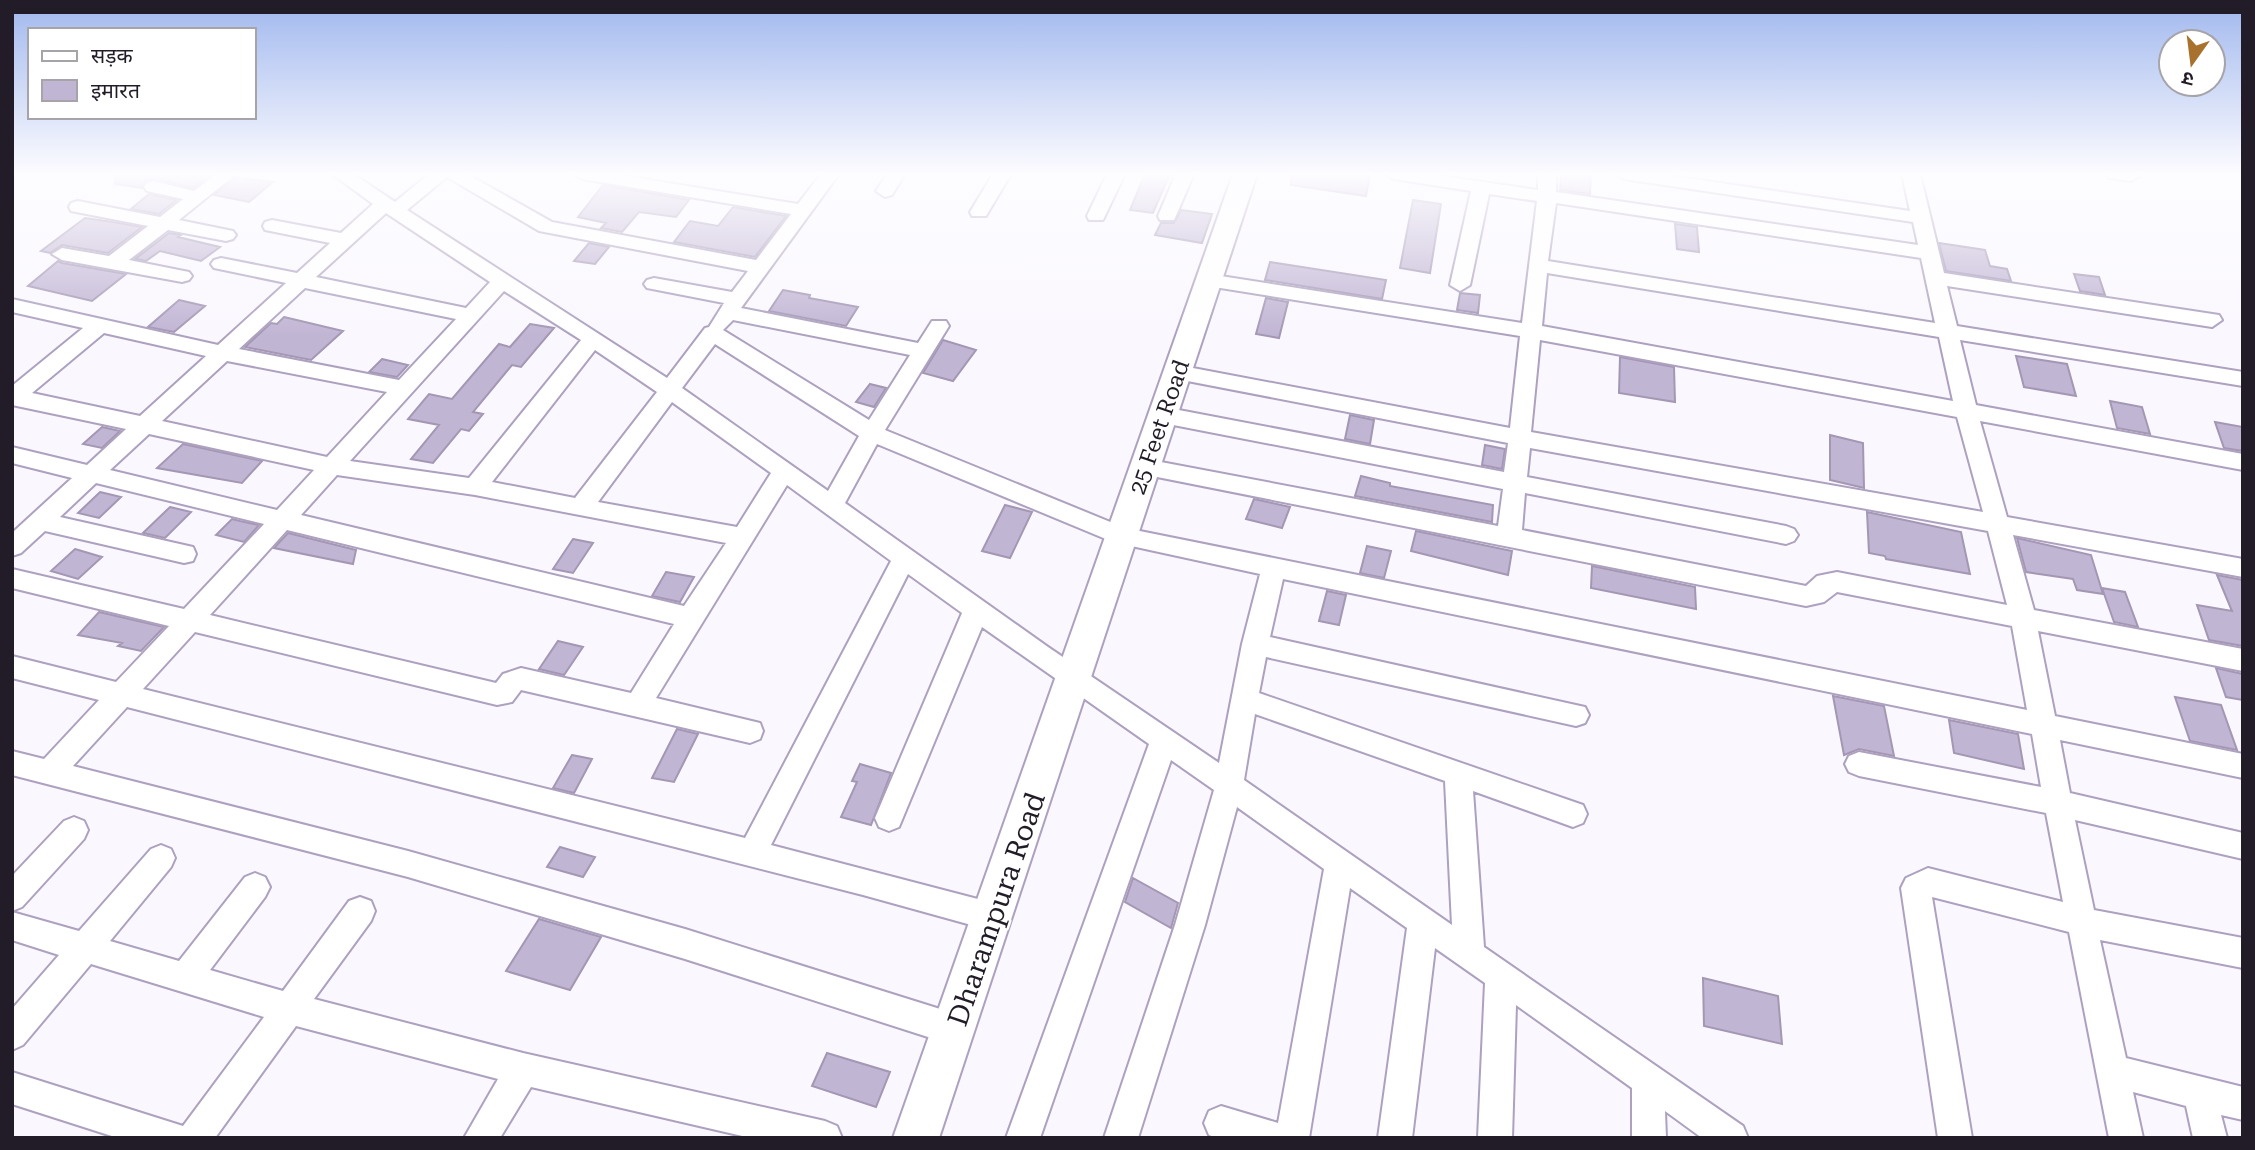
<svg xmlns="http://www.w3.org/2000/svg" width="2255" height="1150" viewBox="0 0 2255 1150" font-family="'Roboto Serif','Noto Sans Devanagari',serif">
<rect width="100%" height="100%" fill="#faf8fe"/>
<path fill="#c1b5d4" stroke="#a397b4" stroke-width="2" d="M116,174H212L193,188L154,178L145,181L142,188L115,184Z
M1145,174H1170L1153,213L1130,210Z
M1292,174H1370L1366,196L1291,185Z
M1561,174H1591L1590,194L1560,190Z
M236,177L273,182L249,202L214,195Z
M603,185L689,200L676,217L639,212L622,232L601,228L606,223L578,217Z
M149,194L177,200L159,214L131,209Z
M1413,200L1441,204L1430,273L1400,268Z
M733,207L786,216L755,257L674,242L690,221L718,226Z
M1181,210L1212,214L1202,243L1155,235L1161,223H1174Z
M85,218L113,222L142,227L108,253L62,245L50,253L41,251Z
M1675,224L1697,227L1699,252L1677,249Z
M169,233L181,235L178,237L220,247L201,261L160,251L146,261L135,259Z
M589,243L609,247L595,264L574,261Z
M1939,243L1985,250L1990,266L2007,269L2011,281L1946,271Z
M58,261L62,263L126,274L92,301L28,286Z
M1270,262L1386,280L1382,299L1265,280Z
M2074,274L2099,277L2105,295L2080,291Z
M783,290L810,295L809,298L858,307L846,326L769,311Z
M1460,293L1480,295L1478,313L1457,310Z
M1266,298L1288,302L1279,338L1256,334Z
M179,300L205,306L174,332L148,327Z
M284,317L343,331L311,360L245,347L271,323L277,324Z
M530,324L554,328L521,367L512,365L473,412L483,414L469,431L461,429L433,463L411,459L439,425L408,419L429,394L452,399L499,344L510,347Z
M943,340L976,350L953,381L923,373Z
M2016,356L2067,364L2076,396L2024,387Z
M1620,357L1674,367L1675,402L1619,393Z
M382,359L408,365L397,377L369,372Z
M870,384L886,388L874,407L856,402Z
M2110,401L2142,407L2150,434L2117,428Z
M1350,415L1374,420L1370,444L1345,439Z
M2215,422L2243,427V451L2224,448Z
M102,427L120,431L102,448L83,444Z
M1830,435L1863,443L1864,488L1830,480Z
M183,444L262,461L242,483L157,468Z
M1485,445L1505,449L1502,469L1482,465Z
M1361,476L1390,483V486L1493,505L1492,522L1355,496Z
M100,492L121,497L99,518L78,513Z
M1254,499L1290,507L1282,528L1246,519Z
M1005,505L1032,512L1010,558L982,551Z
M170,507L191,512L165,538L143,533Z
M1867,512L1961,532L1970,574L1886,559L1885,556L1869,553Z
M232,519L240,521L259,525L244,542L216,535Z
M1416,531L1512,551L1508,575L1411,551Z
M288,533L356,550L353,564L274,548Z
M2017,538L2091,555L2103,594L2077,590L2073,579L2026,572Z
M573,539L593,543L573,573L553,569Z
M1367,546L1391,551L1384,578L1360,573Z
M75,549L102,557L78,579L51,571Z
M1592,566L1695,587L1696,609L1591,588Z
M666,572L694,577L680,602L652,596Z
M2217,575L2243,580V646L2209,640L2197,605L2232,611Z
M2102,588L2125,592L2138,627L2114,622Z
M1327,591L1346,595L1339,625L1319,621Z
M99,612L164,627L141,651L118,646L122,643L78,635Z
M558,641L583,647L564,675L539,669Z
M2216,668L2243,674V700L2226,697Z
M1833,696L1884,706L1894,756L1859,749L1844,755Z
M2175,697L2221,705L2237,750L2190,741Z
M1949,720L2018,734L2024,769L1954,753Z
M677,729L698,734L674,782L652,778Z
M572,755L592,759L574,793L553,788Z
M860,764L891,773L871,825L841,817L857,782L852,781Z
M560,847L595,857L583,877L547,867Z
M1133,878L1178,903L1171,928L1125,902Z
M539,919L601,937L570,990L506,971Z
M1703,978L1778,996L1782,1044L1704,1026Z
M827,1053L890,1072L876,1107L812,1086Z"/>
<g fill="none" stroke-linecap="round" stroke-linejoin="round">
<g stroke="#ada1bf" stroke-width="4">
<path id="street" d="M216,174H236L179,220L233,231L236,235L233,239L226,241L168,230L129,260L189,272L192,276L189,280L182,282L62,260L52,254L62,248L109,256L148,226L71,211L69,207L71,203L78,201L160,217L183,199L147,191L144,187L147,183L153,181L194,191Z
M332,174H353L395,202L429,174H467L552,222L756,260L791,214L582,179L573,174H613L798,204L821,174H839L741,308L918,343L932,321H946L949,326L885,430L1125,528L2027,710L2012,626L1837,592L1824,602L1806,606L1137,473L1134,467L1137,461L1145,459L1498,526L1503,489L1163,423L1155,420L1152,415L1155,410L1163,407L1504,472L1508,443L1177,379L1169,377L1166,372L1169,367L1177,365L1510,428L1520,336L1208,286L1198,280L1208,274L1522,323L1537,201L1489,194L1470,285L1460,291L1450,285L1471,191L1394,179L1385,174H1429L1538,190V174H1556V192L1918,245L1913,222L1624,179L1615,174H1659L1910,211L1902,174H1920L1944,273L2219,315L2222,320L2212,327L1947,286L1957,326L2243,372V386L1960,340L1976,405L2243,454V470L1980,421L2007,517L2243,559V577L2013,535L2034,610L2243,649V671L2038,631L2055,716L2243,754V778L2060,740L2070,793L2243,833V859L2075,820L2094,910L2243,938V968L2100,940L2126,1058L2243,1087V1120L2221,1115L2227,1138H2193L2186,1106L2133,1092L2143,1138H2109L2069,932L1932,897L1972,1138H1938L1901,888L1906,878L1928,868L2063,902L2046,813L1859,776L1849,772L1845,764L1849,756L1859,752L2041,787L2032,734L1283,579L1270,637L1585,707L1589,715L1585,723L1576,726L1266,657L1259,693L1583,805L1587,814L1583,823L1573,827L1473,791L1484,947L1743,1126L1748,1138H1702L1665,1111L1666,1138H1632V1088L1516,1005L1512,1138H1478L1485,983L1435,948L1412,1138H1378L1407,928L1350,888L1309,1138H1217L1209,1135L1204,1123L1209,1111L1221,1106L1278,1123L1324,869L1237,807L1205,925L1138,1138H1104L1175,925L1214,790L1171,760L1040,1138H1006L1149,744L982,627L899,827L889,831L879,827L875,818L962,613L908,574L771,845L993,903L1004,907L1008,917L1004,927L993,931L863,895L127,707L73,766L408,851L685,929L956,1014L967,1019L972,1030L967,1041L956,1046L685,959L408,877L12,775V751L44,759L99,700L12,678V656L116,682L169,626L12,588V569L184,609L264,524L96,483L60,517L193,547L196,554L193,561L184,563L45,531L21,553L12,556V533L72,478L12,463V447L87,465L126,429L12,405V386L83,328L12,312V299L218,345L286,283L214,268L211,264L214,260L221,258L297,273L330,243L265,230L263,226L265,222L272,220L341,233L373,204ZM447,177L539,231L748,271L732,292L654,278L647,280L644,284L647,288L724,303L709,327L705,328L667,378L407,210ZM1556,203L1921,258L1935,323L1548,261ZM386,213L490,282L466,308L316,277ZM1547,273L1939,337L1953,401L1542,326ZM305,288L456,319L399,380L239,349ZM504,291L581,340L469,478L350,461ZM733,320L910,355L869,420L723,330ZM104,333L206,356L140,416L32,393ZM1540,340L1957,417L1983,512L1531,432ZM715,344L859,436L828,491L682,388ZM595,350L657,392L575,498L492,482ZM227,361L387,392L327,457L162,421ZM672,402L771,473L737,527L598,502ZM149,434L314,470L277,510L110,470ZM877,444L1113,542L1260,574L1242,644L1219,763L1048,647L845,503ZM1530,448L1988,531L2007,605L1837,572L1817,576L1806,586L1522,530L1525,493L1786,544L1794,541L1798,535L1794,529L1786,526L1527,477ZM337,475L475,495L726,543L684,606L301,515ZM787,485L891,561L745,838L143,689L195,632L497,705L512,702L521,690L750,743L760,739L763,731L760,723L656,698ZM287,530L674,624L631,693L521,668L503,674L496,683L210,615ZM1255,714L1445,781L1452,925L1244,780Z
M887,174H905L892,195L885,197L876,191Z
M993,174H1011L986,216H972L970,212Z
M1107,174H1125L1103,220H1089L1087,216Z
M1176,174H1194L1174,220H1160L1158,216Z
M2106,174H2138L2140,176L2131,181L2109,178Z
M74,817L84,821L88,830L84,839L22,907L12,911V876L64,821Z
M161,845L171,849L175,858L171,867L110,941L179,961L245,877L255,873L265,877L270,887L265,897L210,970L283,991L349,901L360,897L371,901L375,911L371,921L314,999L523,1053L825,1121L837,1126L842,1138H751L531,1087L500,1138H464L498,1079L296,1026L215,1138H118L12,1104V1072L183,1126L264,1017L91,964L23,1045L12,1050V1009L59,955L12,940V912L79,931L151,849Z"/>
</g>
<g stroke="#ada1bf" stroke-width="4">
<path id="secondary" d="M1233,174H1257L939,1138H893Z"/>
</g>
<use href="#street" fill="#fff" fill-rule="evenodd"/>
<use href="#secondary" fill="#fff" fill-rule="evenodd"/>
</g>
<linearGradient id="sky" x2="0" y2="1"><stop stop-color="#a1b8ee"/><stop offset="0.52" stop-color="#fdfcff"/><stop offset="1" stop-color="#fdfcff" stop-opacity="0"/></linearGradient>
<rect width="2255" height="335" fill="url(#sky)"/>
<g text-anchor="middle" stroke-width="5" stroke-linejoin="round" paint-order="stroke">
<g font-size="23" fill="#211c27" stroke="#fff">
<text transform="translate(1159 427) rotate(-71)" y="8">25 Feet Road</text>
</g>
<g font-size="28" fill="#211c27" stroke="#fff">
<text transform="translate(996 909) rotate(-71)" y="10">Dharampura Road</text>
</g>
</g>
<rect width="2255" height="1150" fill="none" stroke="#211c27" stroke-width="28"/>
<rect x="28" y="28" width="228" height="91" fill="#ffffff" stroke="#a6a4a9" stroke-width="2"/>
<rect x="42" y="51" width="35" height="10" fill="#ffffff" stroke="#a6a4a9" stroke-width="2"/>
<text x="91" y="63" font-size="21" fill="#211c27">सड़क</text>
<rect x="42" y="80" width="35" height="21" fill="#c1b5d4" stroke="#a6a4a9" stroke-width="2"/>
<text x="91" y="98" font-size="21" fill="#211c27">इमारत</text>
<g transform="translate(2192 63) rotate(194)"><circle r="33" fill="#ffffff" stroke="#a6a4a9" stroke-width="2"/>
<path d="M0-5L12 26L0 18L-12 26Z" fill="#a8712e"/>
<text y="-10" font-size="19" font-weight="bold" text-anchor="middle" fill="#211c27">उ</text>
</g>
</svg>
